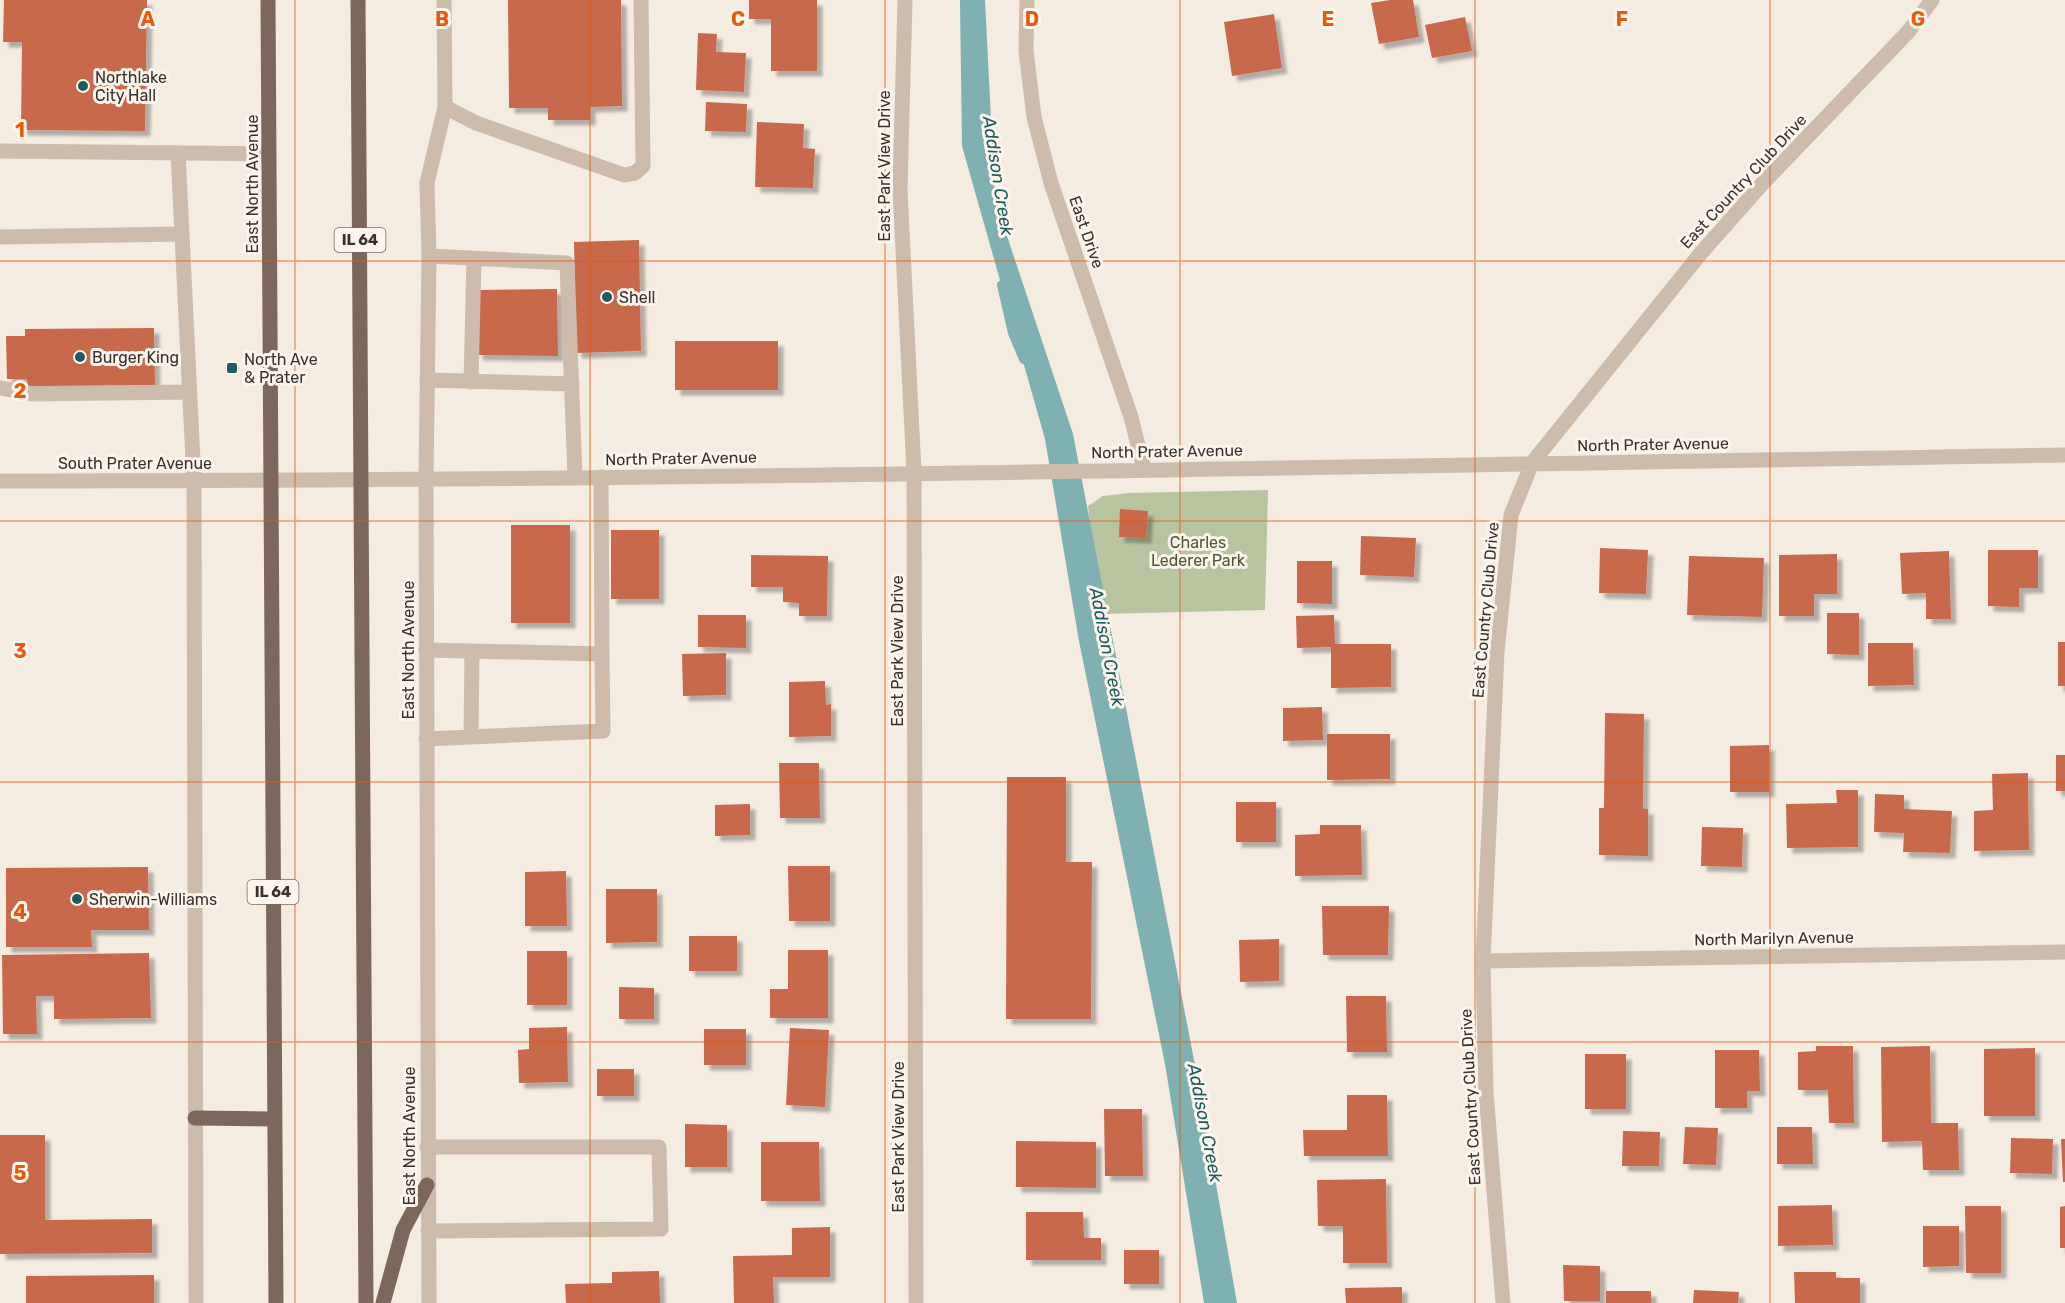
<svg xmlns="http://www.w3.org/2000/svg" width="2065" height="1303" viewBox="0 0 2065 1303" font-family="Rubik,sans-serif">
<defs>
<filter id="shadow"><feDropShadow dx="5.5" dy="5.5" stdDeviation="1.5" flood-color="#0004"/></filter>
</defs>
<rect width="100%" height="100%" fill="#f4ebe1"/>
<path fill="#b8c4a0" d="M1268,490L1265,610L1100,614L1088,506L1103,496L1130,493Z"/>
<path fill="#7fb0b2" d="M960,0H985L995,200L1073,434L1195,1065L1237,1303H1204L1165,1064L1079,641L1045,439L962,146Z"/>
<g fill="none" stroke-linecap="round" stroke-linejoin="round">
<path stroke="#7fb0b2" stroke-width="10" d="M1002,285L1013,333L1024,359"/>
</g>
<path fill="#c8694b" filter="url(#shadow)" d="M4,0H147L145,131L21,130L22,42H3Z
M508,0H621L622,106L590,107V120H548V108H509Z
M749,0H817V71H771V19H749Z
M1390,0H1413L1419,37L1379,44L1371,3Z
M1274,14L1282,68L1232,76L1224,22Z
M1465,17L1472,51L1432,58L1425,25Z
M698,33L717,34L716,52L746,53L744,92L696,90Z
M706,102L747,104L746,132L705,131Z
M757,122L804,124L803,148L815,149L813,188L755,187Z
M639,240L641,351L576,353L574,242Z
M557,289L558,356L477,355L478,290Z
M154,328L155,385L28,386L27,379H7L6,336H25V329Z
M675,341H778V390H675Z
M1120,509L1148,511L1146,538L1119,537Z
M511,525H570V623H511Z
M611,530H659V599H611Z
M1361,536L1416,538L1414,577L1360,575Z
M1600,548L1648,550L1646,594L1599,593Z
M1988,550H2038V588H2019V607L1988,606Z
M1949,551L1951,619H1926V593L1902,594L1900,553Z
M1837,554V594H1814V616H1779V555Z
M751,555L828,556L827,616H799V603L783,602V587H751Z
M1689,556L1764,558L1762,617L1687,615Z
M1297,561H1332V604L1297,603Z
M1827,613H1859V655L1827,654Z
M698,615H746V648L698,647Z
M1334,615L1335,644H1391V687L1331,688V647L1297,648L1296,616Z
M2058,642H2065V686H2058Z
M1868,643H1913L1914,685L1868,686Z
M726,653V695L683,696L682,654Z
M825,681L826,705L831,704V736L789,737V682Z
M1322,707L1323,740L1283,741V708Z
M1605,713L1644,714L1643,809H1648V856L1599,855V808H1604Z
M1327,734H1390V779L1327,780Z
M1769,745V792H1730V746Z
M2056,755H2065V791H2056Z
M779,763H819L820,818H780Z
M2028,773L2029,850L1974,851V811L1993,810L1992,774Z
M1007,777H1066V862H1092L1091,1019H1006Z
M1836,790H1858V847L1787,848L1786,804L1837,803Z
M1875,794L1904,795V809L1952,811L1950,853L1903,852L1904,833L1874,832Z
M1236,802H1276V842H1236Z
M750,804V835L715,836V805Z
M1320,825H1361L1362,875L1295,876V835L1320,834Z
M1702,827L1743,828L1742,867L1701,866Z
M788,866H830V921H789Z
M148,867L149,930H91L92,947H6V868Z
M566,871L567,926H525V872Z
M606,889H657V942L606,943Z
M1322,906H1389L1388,955H1323Z
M689,936H737V971H689Z
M1279,939V981L1240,982L1239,940Z
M788,950H828V1018H770V989H788Z
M527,951H567V1005H527Z
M149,953L151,1018L54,1019V996H36L37,1034H3L2,955Z
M619,987L654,988V1019H619Z
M1346,996H1386L1387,1052H1347Z
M567,1027L568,1082L519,1083L518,1050L529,1049V1028Z
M790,1028L829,1030L825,1107L786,1105Z
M704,1029H746V1065H704Z
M1816,1046H1853L1854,1123H1829L1828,1090H1798V1052L1816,1051Z
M1930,1046L1931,1123H1958L1959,1170H1923L1922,1141L1882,1142L1881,1047Z
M2035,1048V1116H1984V1049Z
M1715,1050H1759L1760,1091H1747V1108H1715Z
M1585,1054H1626V1109H1585Z
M597,1069H634V1096H597Z
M1347,1095H1387L1388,1156H1304L1303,1130H1347Z
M1104,1109H1142L1143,1176H1105Z
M685,1124L727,1125V1167H685Z
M1685,1127L1718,1128L1716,1165L1683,1164Z
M1777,1127H1812L1813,1164H1777Z
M1623,1131L1660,1132L1659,1166H1622Z
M0,1135H45V1220L152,1219V1253L0,1254Z
M2011,1138L2053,1139L2052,1174L2010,1173Z
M2061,1139H2065V1182H2063Z
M1016,1141L1096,1142V1188L1016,1187Z
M761,1142H819L820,1201H761Z
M1386,1179L1387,1263H1343V1226H1318L1317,1180Z
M1832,1205L1833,1245L1778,1246V1206Z
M1965,1206H2001V1273H1966Z
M2065,1206V1248H2060V1207Z
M1026,1212H1083L1084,1238H1101V1260H1026Z
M1923,1226H1959V1266L1923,1267Z
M830,1227V1277H773L774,1303H734L733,1256L792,1255V1228Z
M1124,1250H1159V1284H1124Z
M1563,1265L1600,1266V1301H1564Z
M659,1271L660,1303H566L565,1284L612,1283V1272Z
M1794,1272H1836V1278H1860V1303H1795Z
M154,1275V1303H26V1276Z
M1402,1287V1303H1346L1345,1288Z
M1694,1290L1739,1292L1738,1303H1693Z
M1606,1291H1651V1303H1606Z"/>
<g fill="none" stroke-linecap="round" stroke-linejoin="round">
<path stroke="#cdbbac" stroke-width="15" d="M445,107L476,123L624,175L635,173L643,166L641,0
M0,151L269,154
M178,153L194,481
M0,237L181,234
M429,256L567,263L575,477
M427,380L572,384
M471,382L474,259
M0,388L33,394L189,392
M601,477L602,654
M426,650L602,654L603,731L426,739
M471,737L472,651
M427,1147H659L661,1229L428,1231"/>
<path stroke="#cdbbac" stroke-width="15" d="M905,0L900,189L914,472L916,1303
M1027,0L1026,51L1034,117L1051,183L1131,417L1144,469
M0,481C688,481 1377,466 2065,455
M194,481L196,1303
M1483,961L2065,952
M429,1303L426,479L429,256L427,183L445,107L444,0
M1503,1303L1486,1092L1483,961L1497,652L1511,515L1532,463L1701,253L1762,184L1908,32L1932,0"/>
<path stroke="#7d675c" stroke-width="15" d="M268,0L276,1303
M358,0L366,1303
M195,1118L274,1119
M383,1303L403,1230L427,1185"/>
</g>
<path fill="none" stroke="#e8590c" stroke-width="1.5" stroke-opacity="0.55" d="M295,0V1303M590,0V1303M885,0V1303M1180,0V1303M1475,0V1303M1770,0V1303M0,261H2065M0,521H2065M0,782H2065M0,1042H2065"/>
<g fill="#1f5a5e" stroke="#fbf5ee" stroke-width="2">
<circle cx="83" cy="86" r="6"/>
<circle cx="607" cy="297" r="6"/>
<circle cx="80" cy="357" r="6"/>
<rect x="226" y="362" width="12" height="12" rx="3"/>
<circle cx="77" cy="899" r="6"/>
</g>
<g text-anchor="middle" stroke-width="6" stroke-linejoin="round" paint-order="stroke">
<g fill="#fbf5ee" stroke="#756b66" stroke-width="1.5">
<rect x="334.5" y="228" width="51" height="24" rx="4.5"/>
<rect x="247.5" y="880" width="51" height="24" rx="4.5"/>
</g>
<g font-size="15" font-weight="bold" fill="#3b302b">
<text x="360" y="245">IL 64</text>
<text x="273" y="897">IL 64</text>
</g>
<g font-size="16" fill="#3b302b" stroke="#fbf5ee" text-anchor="start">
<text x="95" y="83">Northlake<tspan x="95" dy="18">City Hall</tspan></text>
<text x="619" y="303">Shell</text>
<text x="92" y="363">Burger King</text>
<text x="244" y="365">North Ave<tspan x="244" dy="18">&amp; Prater</tspan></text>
<text x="89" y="905">Sherwin-Williams</text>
</g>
<g font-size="16" fill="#3b302b" stroke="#fbf5ee">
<text transform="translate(884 166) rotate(-90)" y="6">East Park View Drive</text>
<text transform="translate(1743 181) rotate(-47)" y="6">East Country Club Drive</text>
<text transform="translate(252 184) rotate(-90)" y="6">East North Avenue</text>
<text transform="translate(1087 232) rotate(71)" y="6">East Drive</text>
<text transform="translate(1653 444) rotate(-1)" y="6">North Prater Avenue</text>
<text transform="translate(1167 451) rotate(-1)" y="6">North Prater Avenue</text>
<text transform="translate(681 458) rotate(-1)" y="6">North Prater Avenue</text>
<text x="135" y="469">South Prater Avenue</text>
<text transform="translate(1485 610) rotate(-85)" y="6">East Country Club Drive</text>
<text transform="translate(408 650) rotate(-90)" y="6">East North Avenue</text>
<text transform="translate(897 651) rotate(-90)" y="6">East Park View Drive</text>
<text transform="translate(1774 938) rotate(-1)" y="6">North Marilyn Avenue</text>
<text transform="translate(1470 1097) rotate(-93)" y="6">East Country Club Drive</text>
<text transform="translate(409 1136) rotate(-90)" y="6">East North Avenue</text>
<text transform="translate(898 1137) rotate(-90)" y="6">East Park View Drive</text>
</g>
<g font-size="16" fill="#4a5a2e" stroke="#fbf5ee">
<text x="1198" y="548">Charles<tspan x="1198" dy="18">Lederer Park</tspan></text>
</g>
<g font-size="18" font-style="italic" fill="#1f5a5e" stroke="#fbf5ee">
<text transform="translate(998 176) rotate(81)" y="6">Addison Creek</text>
<text transform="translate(1107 647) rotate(79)" y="6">Addison Creek</text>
<text transform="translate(1205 1123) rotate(79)" y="6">Addison Creek</text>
</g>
</g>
<g font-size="20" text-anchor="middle" font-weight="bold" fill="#e8590c" stroke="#fbf5ee" stroke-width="6" stroke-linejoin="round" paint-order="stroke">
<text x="148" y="26">A</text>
<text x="442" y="26">B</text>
<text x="738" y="26">C</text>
<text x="1032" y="26">D</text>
<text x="1328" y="26">E</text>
<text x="1622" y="26">F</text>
<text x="1918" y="26">G</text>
<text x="20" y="137">1</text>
<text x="20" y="398">2</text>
<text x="20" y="658">3</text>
<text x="20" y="919">4</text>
<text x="20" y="1180">5</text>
</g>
</svg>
